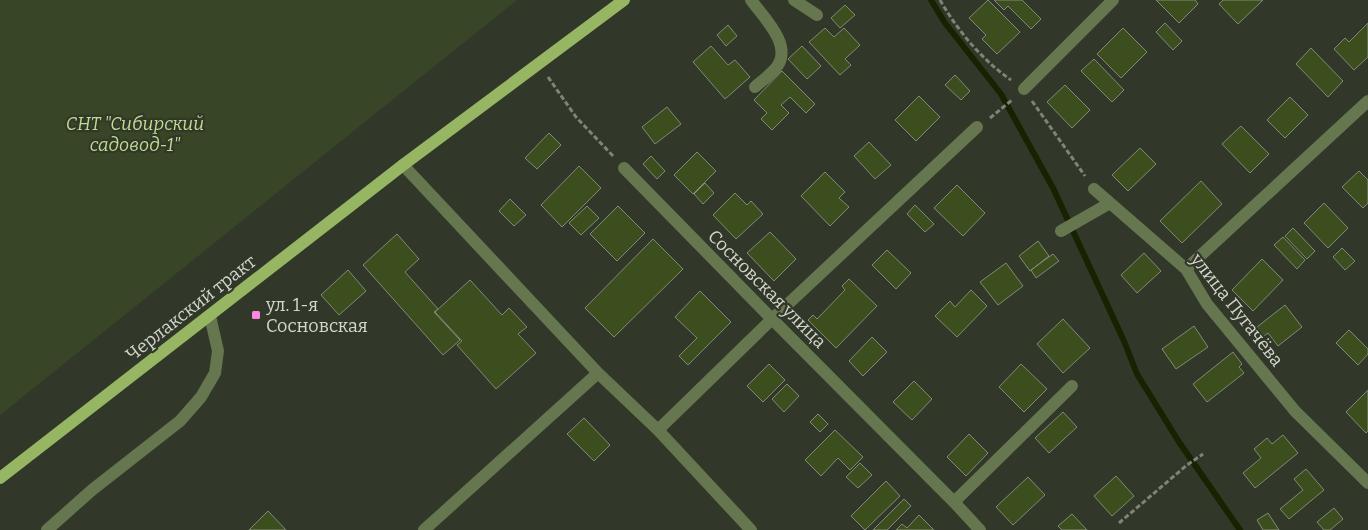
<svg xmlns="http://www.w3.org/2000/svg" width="1368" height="530" viewBox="0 0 1368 530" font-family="Bitter,serif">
<rect width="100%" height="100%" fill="#323829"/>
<path fill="#394527" d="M0,0H517L0,415Z"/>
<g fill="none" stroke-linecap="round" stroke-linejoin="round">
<path stroke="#162200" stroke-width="6" d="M931,0L945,23L1001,94L1053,188L1124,341L1137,374L1179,442L1240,530"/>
</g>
<path fill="#3c4e1d" stroke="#828978" d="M988,0L1020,32L997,54L982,39L986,35L969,18Z
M994,0H1022L1041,19L1031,29L1008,6L1004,10Z
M1156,0H1195L1198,4L1179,23Z
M1223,0H1263L1238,24L1219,4Z
M845,5L855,15L840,28L831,18Z
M1165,23L1182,41L1173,50L1156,32Z
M1368,23V57L1354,70L1334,49L1345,38L1349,42Z
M728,25L737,36L726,46L717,35Z
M825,28L834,37L844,28L860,45L845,59L851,65L840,75L809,42Z
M1123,28L1147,52L1121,78L1097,54Z
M711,46L728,65L735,60L750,77L725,99L693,62Z
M802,46L821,66L807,79L788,59Z
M1311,48L1343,81L1328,97L1296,64Z
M1094,59L1124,90L1112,102L1081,71Z
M782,71L815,104L806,113L790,97L781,105L789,113L772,130L761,119L767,113L754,100Z
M955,75L970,91L961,100L945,85Z
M1065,85L1090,110L1072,128L1047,102Z
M919,96L940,117L916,141L895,120Z
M1290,97L1308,115L1285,138L1267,120Z
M667,107L681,124L655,144L642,127Z
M1241,126L1269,154L1250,173L1222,144Z
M549,133L561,145L537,169L525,158Z
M869,142L891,165L875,179L854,156Z
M1140,148L1156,164L1128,191L1112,175Z
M697,152L716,171L693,194L674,175Z
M651,156L665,171L657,179L643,164Z
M579,166L601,188L562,227L541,205Z
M1359,171L1368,180V203L1363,208L1342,187Z
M825,172L845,192L839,198L849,207L830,226L801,196Z
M1201,181L1222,204L1182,243L1160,221Z
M705,183L714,193L703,204L694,194Z
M957,185L985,213L963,236L934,208Z
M735,193L747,205L751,201L763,214L736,239L713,215Z
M510,199L526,215L514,226L499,211Z
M1324,203L1348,228L1328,248L1304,223Z
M915,205L934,224L925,232L907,214Z
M587,206L599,218L581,235L569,223Z
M618,206L645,233L617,261L590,234Z
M1293,228L1315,251L1307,259L1285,236Z
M770,232L796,259L774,281L747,253Z
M397,234L419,259L405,272L438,309L434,312L460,340L443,355L363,265Z
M1283,237L1305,260L1297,269L1274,245Z
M653,239L683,269L614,337L585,308Z
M1038,241L1049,256L1030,271L1019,256Z
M1342,248L1355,261L1345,270L1333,257Z
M887,250L911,273L896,289L872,265Z
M1144,253L1161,271L1137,293L1121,275Z
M1053,254L1059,261L1036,278L1031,270Z
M1262,259L1283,280L1253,311L1232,290Z
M1006,263L1023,286L998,305L980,282Z
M348,270L366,291L339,315L321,295Z
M849,279L877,306L836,348L808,320L813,315L817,319L845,290L842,286Z
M470,280L502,315L509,308L527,327L518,334L536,353L496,389L457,345L462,341L435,312Z
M971,290L987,306L957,337L935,316L950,301L955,307Z
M700,291L731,322L688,365L679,356L697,338L675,317Z
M1285,305L1302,327L1278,346L1268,333L1264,336L1257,327Z
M1063,319L1090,348L1063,373L1037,344Z
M1194,326L1208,347L1176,369L1162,349Z
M1349,330L1368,349V354L1358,365L1336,343Z
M872,337L887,352L863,376L849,361Z
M1233,352L1242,364L1239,367L1244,373L1207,402L1193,384Z
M769,364L785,380L763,402L747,386Z
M1021,364L1047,389L1024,412L999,387Z
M914,381L932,399L912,420L893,402Z
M787,384L799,396L784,412L772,399Z
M1368,390V431L1366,433L1346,412Z
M1063,412L1077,427L1049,453L1035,438Z
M818,414L828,424L820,432L810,422Z
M584,418L610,445L594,461L567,434Z
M835,430L863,457L850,470L838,458L821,476L805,460Z
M969,434L988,453L966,476L947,457Z
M1283,435L1298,453L1255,488L1243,473L1261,458L1254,449L1267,438L1272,444Z
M860,463L872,475L858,488L846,477Z
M1306,469L1324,490L1289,519L1280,509L1303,490L1294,479Z
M1116,476L1134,496L1112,516L1094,496Z
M1028,477L1045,495L1013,525L996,507Z
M886,481L900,496L865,530L851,516Z
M904,499L911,506L887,530H873Z
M1334,508L1343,519L1330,530H1324L1317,522Z
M268,511L286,530H249Z
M1268,513L1279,530H1263L1257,520Z
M1072,514L1087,530H1062L1058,526Z
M919,515L934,530H896L902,524L907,528Z"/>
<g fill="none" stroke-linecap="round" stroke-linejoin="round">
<path stroke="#7f8478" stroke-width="3" stroke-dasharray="5 2.5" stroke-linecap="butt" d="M940,0C958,31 981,59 1011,80
M548,77L576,117L614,157
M1032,101L1085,176
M990,118L1012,100
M1119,523L1187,465L1203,454"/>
<path stroke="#66764f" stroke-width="12" d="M751,0C764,18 794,46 776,68C770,75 762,81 755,87
M794,0L817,15
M1024,89L1113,0
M403,165L598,373L658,430L751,530
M624,168L772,319L954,502L980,530
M1094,189L1186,269L1207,304L1295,411L1368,483
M1061,231L1110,203
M1186,269L1368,101
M658,430L772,319L977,127
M954,502L1072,386
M47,530L92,490L180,421L201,397L215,373L218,351L210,316
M424,530L598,373"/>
<path stroke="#96b663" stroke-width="12" d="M0,478L403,165L624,0"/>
</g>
<rect fill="#fd86e2" stroke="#323829" stroke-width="2" x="251" y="310" width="10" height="10" rx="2.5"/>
<g text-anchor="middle" stroke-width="4.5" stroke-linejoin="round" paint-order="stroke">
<g font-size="18" font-style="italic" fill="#bedd90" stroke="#323829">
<text x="135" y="130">СНТ "Сибирский<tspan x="135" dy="21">садовод-1"</tspan></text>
</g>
<g font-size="18" fill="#d3d7ce" stroke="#323829">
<text transform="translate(767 289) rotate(45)" y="6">Сосновская улица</text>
<text transform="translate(191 308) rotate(-38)" y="6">Черлакский тракт</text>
<text transform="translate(1237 310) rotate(52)" y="6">улица Пугачёва</text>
</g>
<g font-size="18" fill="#d3d7ce" stroke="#323829" text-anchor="start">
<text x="266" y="311">ул. 1-я<tspan x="266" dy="21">Сосновская</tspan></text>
</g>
</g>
</svg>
